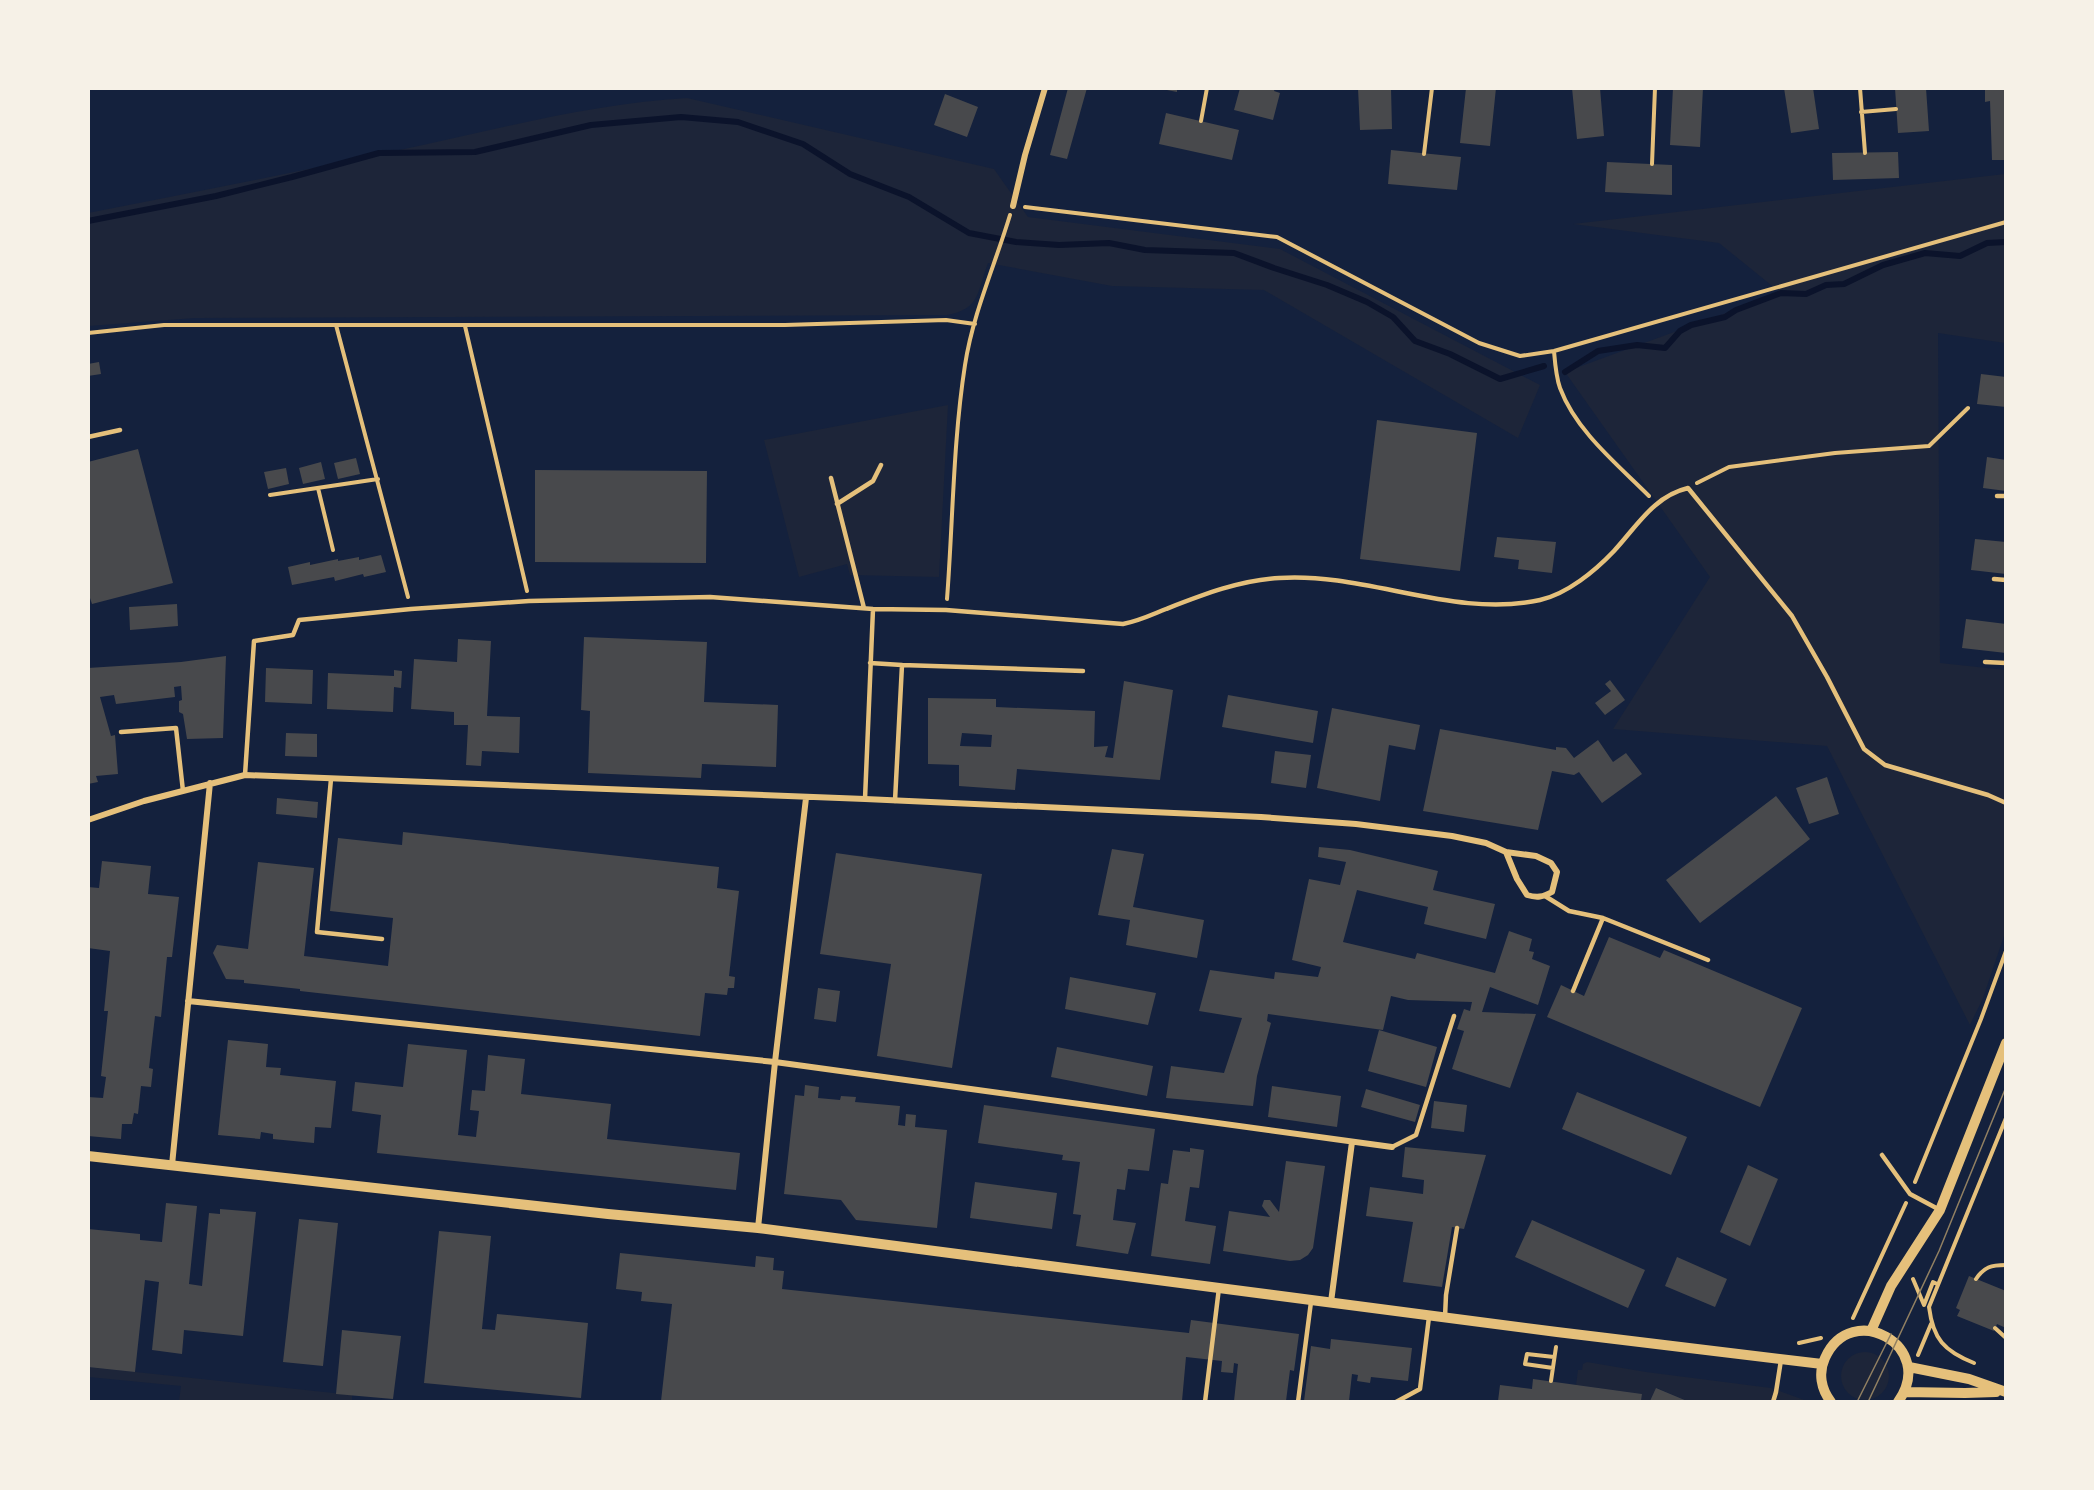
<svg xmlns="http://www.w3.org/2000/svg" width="2094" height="1490" viewBox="0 0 2094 1490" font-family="'Roboto Serif',serif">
<rect width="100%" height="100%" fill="#14213d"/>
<path fill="#1d2539" d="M687,98L994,169L1028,217L1280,249L1540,385L1518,438L1264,290L1112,286L988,263C977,291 981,309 947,315L195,318L89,326L88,213C200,191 312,169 423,145C510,126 598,103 687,98Z
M2005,174V343L1938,333L1940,663L2006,670L2005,933L1983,998L1970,1025L1827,746L1613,729L1710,577L1565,372L1781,293L1719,243L1573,224Z
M948,405L939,577L850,575L847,564L799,577L764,440Z
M1841 1376a24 24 0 1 1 48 0a24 24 0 1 1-48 0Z
M1587,1362L1646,1372L1771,1388L1807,1401H1687L1657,1388L1650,1401L1641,1400L1642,1394L1576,1385L1578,1370H1582L1583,1364Z
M88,1367L352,1395V1401H179L181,1386L89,1377Z"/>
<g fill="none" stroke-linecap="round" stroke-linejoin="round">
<path stroke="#0b132b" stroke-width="6" d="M88,221L216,196L292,177L379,153L475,152L591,125L681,117L738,122L803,144L850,174L909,197L969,233L1016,242L1059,245L1109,243L1145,250L1234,253L1274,268L1327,285L1367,302L1393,317L1415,341L1450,354L1500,379L1544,366
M1565,372L1598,351L1637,345L1665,348L1680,331L1691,325L1725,317L1736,310L1781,293L1806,294L1826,285L1844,284L1883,265L1925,253L1960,256L1987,243L2006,242"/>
</g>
<path fill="#48494c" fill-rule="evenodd" d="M1068,88H1087L1067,159L1050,155Z
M1157,88H1177V92Z
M1240,88H1275L1274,91L1280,93L1273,120L1234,110Z
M1358,88H1391L1392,129L1360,130Z
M1466,88H1496L1490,146L1460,143Z
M1572,88H1600L1604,136L1577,139Z
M1673,88H1703L1700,147L1670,145Z
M1784,88H1813L1819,129L1791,133Z
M1895,88H1926L1929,131L1898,133Z
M1985,88H2006V160H1992L1990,101L1985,102Z
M945,94L978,107L967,137L934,125Z
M1166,113L1239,130L1232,160L1159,144Z
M1391,150L1461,157L1457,190L1388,184Z
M1898,152L1899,178L1833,180L1832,153Z
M1607,162L1672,165V195L1605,192Z
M99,362L101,374L88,376V364Z
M1981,374L2006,377V407L1977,404Z
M1377,420L1477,433L1460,571L1360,559Z
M138,449L173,583L92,604L88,592V462Z
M1987,457L2006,460V491L1983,488Z
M356,458L360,474L338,479L334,463Z
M321,462L325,479L303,484L299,468Z
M286,468L289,484L268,489L264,472Z
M535,470L707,471L706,563L535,562Z
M1497,537L1556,542L1552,573L1518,569L1519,560L1494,557Z
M1975,539L2006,542V574L1971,570Z
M381,555L386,572L364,577L363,574L335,581L334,577L292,585L288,567L310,562V565L338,559V561L359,557V560Z
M177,604L178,626L130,630L129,607Z
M1966,619L2006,624V653L1962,648Z
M584,637L707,642L704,702L778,705L776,767L702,764L701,778L588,773L590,711L581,710Z
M458,639L491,641L487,716L520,717L519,753L482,751L481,766L466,765L468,725H454V712L411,709L414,659L457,662Z
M226,656L223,738L187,739L183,714L179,712V701L182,700L181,686L174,687L175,697L116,704L114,695L100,697L111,736L115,735L118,774L96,776L98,782L88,784V668L181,662Z
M266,668L313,670L312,704L265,702Z
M394,670L402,671L401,688L394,687L393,712L327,709L328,673L394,676Z
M1610,680L1625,700L1605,715L1595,703L1611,691L1605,684Z
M1124,681L1173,690L1160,780L1017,769L1015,790L959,786V765L928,764V698L996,699V707L1095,711L1094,747L1108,746L1105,757L1113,758ZM962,733L992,735L991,747L960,746Z
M1228,695L1318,711L1313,743L1222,727Z
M1332,708L1420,725L1415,750L1389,745L1380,801L1317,788Z
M1440,729L1556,750V747L1566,748L1574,758L1598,740L1613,762L1626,753L1642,774L1602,803L1579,772L1574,775L1552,771L1538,830L1423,811Z
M286,733L317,734V757L285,756Z
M1275,751L1311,755L1306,788L1271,783Z
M1827,777L1839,814L1809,824L1796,788Z
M1776,796L1810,839L1700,923L1666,880Z
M277,798L318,802L317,818L276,814Z
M403,832L719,867L717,888L739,891L729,976L735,977L734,988H728L727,995L705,993L700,1036L300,991V989L244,983V980L226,979L213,953L217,945L248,949L258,862L314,868L304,956L388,966L393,918L330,911L338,838L402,845Z
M1319,847L1350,850L1438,871L1433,890L1495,904L1486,939L1424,924L1428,907L1357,890L1343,942L1415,959L1417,953L1495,973L1509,931L1532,939L1529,951L1534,952L1532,959L1550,966L1538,1005L1490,987L1482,1012L1536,1014L1510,1088L1452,1069L1464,1031L1457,1029L1464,1009L1470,1011L1472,1002L1408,1000L1391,996L1383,1030L1268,1014L1267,1021L1271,1023L1257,1076L1253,1106L1166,1098L1171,1066L1224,1073L1242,1018L1199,1011L1210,970L1274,979L1275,972L1318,977L1321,967L1292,960L1309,879L1340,885L1346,862L1318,857Z
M1112,849L1144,854L1133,907L1204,920L1197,958L1126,945L1130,920L1098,915Z
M836,853L982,874L952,1068L877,1056L891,964L820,954Z
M102,861L151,866L148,894L179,897L172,957H167L161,1017L155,1016L149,1068L153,1069L151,1087L141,1086L138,1114L134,1113L132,1124H122L121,1139L88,1136V1097L103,1098L106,1077L101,1076L108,1011H104L110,951L88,948V887L99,888Z
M1609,937L1660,958L1664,950L1802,1008L1760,1107L1547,1017L1561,985L1584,996Z
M1070,977L1156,993L1148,1025L1065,1009Z
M818,988L840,991L836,1022L814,1019Z
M1379,1030L1437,1047L1426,1087L1368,1071Z
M228,1040L268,1044L266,1067L281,1068L280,1075L336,1081L331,1128L315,1127L314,1143L273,1139V1134L261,1132L260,1139L218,1135Z
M408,1044L467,1050L458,1135L476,1137L479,1111L470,1110L472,1090L485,1091L488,1055L525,1059L521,1094L611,1104L607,1139L740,1153L736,1190L377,1153L381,1115L352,1111L355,1082L403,1087Z
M1057,1047L1153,1066L1147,1096L1051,1077Z
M805,1085L819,1087L818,1098L840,1100L841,1096L856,1097L855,1102L900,1106L898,1125L905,1126L906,1114L916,1115L915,1127L947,1130L937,1228L856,1220L841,1200L784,1194L795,1095L804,1096Z
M1272,1086L1341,1096L1337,1127L1268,1117Z
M1366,1089L1420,1105L1415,1122L1361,1107Z
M1577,1092L1687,1137L1671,1175L1562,1129Z
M1434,1101L1467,1105L1464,1132L1431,1128Z
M984,1105L1155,1129L1149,1171L1128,1169L1125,1190L1117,1189L1113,1220L1136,1223L1128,1254L1076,1246L1081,1215L1073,1214L1080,1162L1062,1160L1063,1155L978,1143Z
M1405,1147L1486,1155L1464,1229L1452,1227L1442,1287L1403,1282L1413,1222L1366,1216L1370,1187L1423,1194L1424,1180L1402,1177Z
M1190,1148L1204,1150L1199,1188L1190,1187L1185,1221L1216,1226L1210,1264L1151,1256L1161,1183L1168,1184L1173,1150L1190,1152Z
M1286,1161L1325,1166L1313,1248L1308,1255L1300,1260L1290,1261L1223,1251L1229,1211L1270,1217L1262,1206L1264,1200H1270L1279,1212Z
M1748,1165L1778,1179L1750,1246L1720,1232Z
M975,1182L1057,1193L1052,1229L970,1218Z
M166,1203L197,1206L189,1284L202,1286L209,1213L220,1214V1209L256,1212L243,1336L184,1330L182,1354L152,1350L159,1282L145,1280L135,1372L88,1367V1229L140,1234V1240L162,1242Z
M299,1219L338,1223L323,1366L283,1362Z
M1532,1220L1645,1270L1628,1308L1515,1257Z
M439,1231L491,1236L482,1329L495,1330L497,1314L588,1323L581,1398L424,1383Z
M620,1253L755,1267L756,1256L774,1258L773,1270L784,1271L782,1289L1189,1333L1191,1320L1299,1334L1294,1371L1290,1370L1286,1401H1234L1238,1364L1234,1363L1233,1373L1221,1372L1222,1361L1186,1357L1182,1401H661L672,1304L641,1301L642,1292L616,1289Z
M1677,1257L1727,1279L1715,1307L1665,1286Z
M1969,1276L2006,1291V1328L1997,1324L1994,1331L1957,1316L1960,1310L1956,1308Z
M342,1330L401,1336L393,1399L336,1394Z
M1331,1339L1412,1348L1408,1381L1371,1377L1370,1383L1357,1381L1358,1375L1352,1374L1349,1401H1304L1311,1346L1330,1349Z
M1533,1379L1642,1394L1641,1401H1498L1500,1385L1532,1389Z
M1656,1388L1687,1401H1650Z"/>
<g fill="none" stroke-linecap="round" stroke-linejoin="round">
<path stroke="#e5c07b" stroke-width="4" d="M1860,88L1865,153
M1861,112L1896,109
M1201,121L1207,88
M1424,154L1432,88
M1652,164L1655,88
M1025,207L1277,237L1479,343L1520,356L1554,351L2006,222
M336,325L408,597
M465,326L527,591
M88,333L164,325H785L946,320L975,324
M1554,351C1555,363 1556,377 1560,388C1576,431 1617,464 1649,496
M1697,483L1729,467L1835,453L1929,446L1968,408
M318,488L333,550
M270,495L378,479
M947,599C953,521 953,442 965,365C973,313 995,265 1010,215
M1915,1182L1981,1019L2006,951
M1913,1279L1924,1305L1933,1282L1937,1284
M1976,1279C1984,1267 1991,1265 2006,1265
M1853,1318L1906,1203
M1995,1328L2006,1338
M1799,1343L1821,1338
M1918,1355L1931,1324
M1974,1363C1944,1351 1933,1339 1929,1307L2006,1118
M1553,1368L1525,1364L1527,1354L1554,1357
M1551,1381L1556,1347"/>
<path stroke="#e5c07b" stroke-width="4.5" d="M88,437L120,430
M831,478L864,608
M1997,496H2006
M837,504L873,481L881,465
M1994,579L2006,580
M1985,662L2006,663
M870,663L902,665
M121,732L176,728L183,791
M245,775L254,641L293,635L299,620L411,609L529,601L710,597L873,609L946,610L1123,624C1139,621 1151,615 1166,609C1202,595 1240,580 1279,578C1366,572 1454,619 1540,600C1567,594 1595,571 1614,551C1637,526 1654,496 1688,488L1792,616L1827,677L1864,749L1885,765L1988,795L2006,803
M331,779L317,932L382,939
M865,799L873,609
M895,801L902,665L1083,671
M1545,896L1569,911L1603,918L1708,960
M1573,991L1603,918
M1392,1147L1416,1135L1454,1016
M1882,1155L1910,1194L1940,1210
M1445,1317L1446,1295L1457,1228
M1205,1402L1219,1288
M1298,1402L1311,1302
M1396,1402L1420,1389L1429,1317
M1773,1402L1776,1392L1781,1360"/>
<path stroke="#e5c07b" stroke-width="6" d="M1013,206L1025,155L1045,88
M88,820L144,801L245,775L865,799L1261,817L1356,824L1452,836L1486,843L1506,852L1536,856L1551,863L1557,872L1552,892C1543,897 1537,898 1527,895L1517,879L1506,852
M188,1001L775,1062L1392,1147
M172,1165L210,783
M758,1228L775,1062L806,798
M1331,1302L1352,1142"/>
<path stroke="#e5c07b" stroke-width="10" d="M88,1156L608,1214L758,1228L1557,1332L1822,1364
M1871,1331L1891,1286L1940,1210L2006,1043
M1909,1367L1969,1379L2006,1392
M1905,1392L1965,1393L1996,1392
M1831,1402C1821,1389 1818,1373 1825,1358C1851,1299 1938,1346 1898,1402"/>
<path stroke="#918062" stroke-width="1.5" d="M1857,1402L1891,1334
M1868,1402L1939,1251L2006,1087"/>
</g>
<rect width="2094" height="1490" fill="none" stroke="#f6f1e7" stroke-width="180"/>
</svg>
